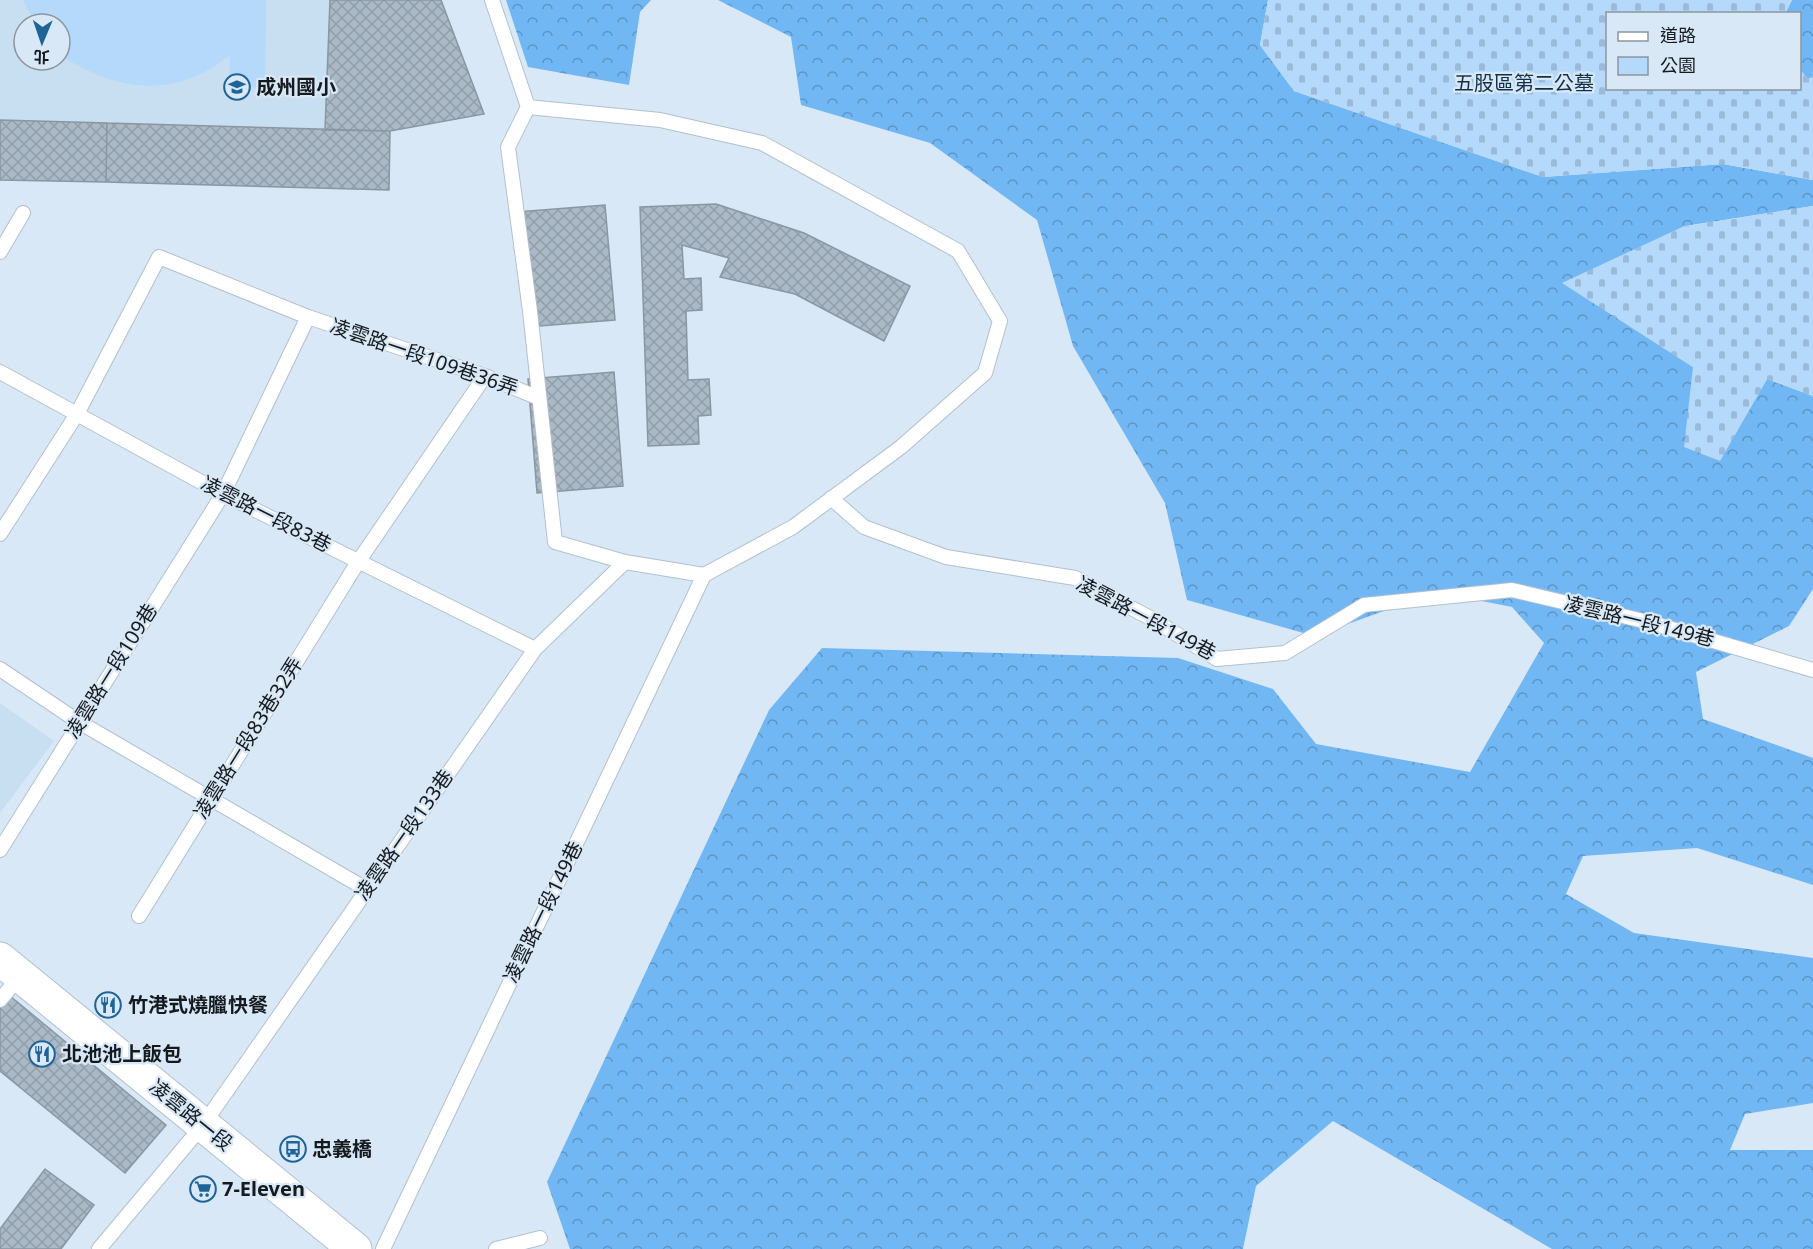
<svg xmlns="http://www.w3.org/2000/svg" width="1813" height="1249" viewBox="0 0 1813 1249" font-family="'Noto Sans','Noto Sans TC',sans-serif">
<defs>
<pattern id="forest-crowns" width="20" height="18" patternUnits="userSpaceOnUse" patternTransform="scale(1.5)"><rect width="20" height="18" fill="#71b7f4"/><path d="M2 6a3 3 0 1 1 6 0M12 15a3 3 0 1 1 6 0" fill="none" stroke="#5c94c5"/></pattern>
<pattern id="cemetery-stones" width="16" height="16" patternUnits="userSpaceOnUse" patternTransform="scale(1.5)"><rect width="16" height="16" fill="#b5d9fb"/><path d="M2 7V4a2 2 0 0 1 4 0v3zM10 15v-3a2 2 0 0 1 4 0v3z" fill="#9bbad7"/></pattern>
<pattern id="building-cross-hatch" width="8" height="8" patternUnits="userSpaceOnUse" patternTransform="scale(1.5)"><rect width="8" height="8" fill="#aab9c6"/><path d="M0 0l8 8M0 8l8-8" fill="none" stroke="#919eaa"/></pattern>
</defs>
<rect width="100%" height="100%" fill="#d8e8f6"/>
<path fill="#c8def1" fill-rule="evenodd" d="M0,0H441L484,114L390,131L389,190L0,180ZM24,24H60V60H24Z
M0,703L54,741L0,813Z"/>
<path fill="url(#forest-crowns)" d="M506,0H651L640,12L629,85L528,67Z
M718,0H1268L1260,45L1294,91L1543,177L1723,164L1813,180V206L1685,226L1563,283L1693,367L1720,460L1767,379L1813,396V589L1789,626L1696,672L1703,719L1813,758V885L1697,848L1583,856L1566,894L1634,933L1813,958V1103L1745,1114L1730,1150H1813V1249H1552L1333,1121L1256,1186L1243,1249H570L547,1182L769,710L822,648L1178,658L1273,689L1316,744L1470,772L1544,643L1512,607L1437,592L1314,636L1187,600L1165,503L1073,346L1037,220L930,143L801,105L791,37Z
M1792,0H1813V77L1808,79L1800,70V14H1785Z"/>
<path fill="url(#cemetery-stones)" d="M1268,0H1792L1785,13L1608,14V88H1800V70L1808,79L1813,77V180L1723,164L1543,177L1294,91L1260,45Z
M1813,206V396L1767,379L1720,461L1684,447L1693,367L1562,283L1685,226Z"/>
<path fill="#b5d9fb" d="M23,0H266L265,87H229L230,55C174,100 118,92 60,55V24H36Z"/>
<path fill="url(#building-cross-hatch)" stroke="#8997a4" stroke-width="1.5" d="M330,0H441L484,114L390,131L325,130Z
M0,120L107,123L106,182L0,180Z
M107,123L390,131L389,190L106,182Z
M716,204L804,233L910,286L884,341L795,294L720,277L729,258L682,245L684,279L701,278L702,310L686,311L688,380L709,379L711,415L698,416L699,444L648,446L640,207Z
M605,205L615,320L527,327L517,212Z
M614,372L623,486L537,493L528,379Z
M4,991L166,1125L125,1173L0,1071V996Z
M45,1169L94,1205L61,1249H0V1229Z"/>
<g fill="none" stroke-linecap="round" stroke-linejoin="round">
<g stroke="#b1c0cd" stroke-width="16">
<path id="lane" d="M492,0L528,107
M528,107L660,120L762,143L958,251L1000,321L985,373L901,447L793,527L704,575L625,562L555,542L530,311L508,147Z
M0,252L23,213
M0,372L223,494L535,649
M831,498L864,527L946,557L1075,578L1152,619L1217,659L1285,653L1364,605L1512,590L1648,622L1813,670
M0,534L77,414L159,257L308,317L485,376L539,398
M0,669L79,722L366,889
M0,850L223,494L308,317
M139,916L358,562L485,376
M0,1000L21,975
M99,1249L203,1125L535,649L625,562
M383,1249L704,575
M496,1249L540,1238"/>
</g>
<g stroke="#b1c0cd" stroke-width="35">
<path id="secondary" d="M0,959L355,1249"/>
</g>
<use href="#lane" stroke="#fff" stroke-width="14"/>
<use href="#secondary" stroke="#fff" stroke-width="33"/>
</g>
<defs>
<g id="school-ring" transform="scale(1.35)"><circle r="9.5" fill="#d8e8f6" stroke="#1f6499" stroke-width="1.5"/><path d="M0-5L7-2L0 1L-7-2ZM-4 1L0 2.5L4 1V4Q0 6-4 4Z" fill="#1f6499"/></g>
<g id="restaurant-ring" transform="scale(1.35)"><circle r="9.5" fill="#d8e8f6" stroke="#1f6499" stroke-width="1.5"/><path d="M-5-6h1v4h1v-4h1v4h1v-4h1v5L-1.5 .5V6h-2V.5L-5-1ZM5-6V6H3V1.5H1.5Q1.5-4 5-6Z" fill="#1f6499"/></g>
<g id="bus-ring" transform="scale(1.35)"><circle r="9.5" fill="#d8e8f6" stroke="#1f6499" stroke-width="1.5"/><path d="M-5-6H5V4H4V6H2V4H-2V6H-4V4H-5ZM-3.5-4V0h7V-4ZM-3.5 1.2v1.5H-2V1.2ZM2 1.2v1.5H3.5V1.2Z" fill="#1f6499"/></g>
<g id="supermarket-ring" transform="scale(1.35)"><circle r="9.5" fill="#d8e8f6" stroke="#1f6499" stroke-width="1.5"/><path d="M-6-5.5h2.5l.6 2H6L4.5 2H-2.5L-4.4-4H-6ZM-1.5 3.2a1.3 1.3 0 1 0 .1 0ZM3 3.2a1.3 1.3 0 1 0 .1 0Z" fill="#1f6499"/></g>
</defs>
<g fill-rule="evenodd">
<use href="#school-ring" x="237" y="87"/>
<use href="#restaurant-ring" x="108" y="1005"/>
<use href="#restaurant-ring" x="42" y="1054"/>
<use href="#bus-ring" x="293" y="1149"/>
<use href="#supermarket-ring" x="203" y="1189"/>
</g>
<g text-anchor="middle" stroke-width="4.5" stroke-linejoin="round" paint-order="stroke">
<g font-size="20" fill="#123048" stroke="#d8e8f6">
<text x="1524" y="90">五股區第二公墓</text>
</g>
<g font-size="20" font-weight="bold" fill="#151a1f" stroke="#d8e8f6" text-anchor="start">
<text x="256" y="94">成州國小</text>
<text x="128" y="1012">竹港式燒臘快餐</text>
<text x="62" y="1061">北池池上飯包</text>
<text x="312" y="1156">忠義橋</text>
<text x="222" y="1196">7-Eleven</text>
</g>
<g font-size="20" fill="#151a1f" stroke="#d8e8f6">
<text transform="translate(424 357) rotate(19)" y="7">凌雲路一段109巷36弄</text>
<text transform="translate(266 514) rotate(27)" y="7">凌雲路一段83巷</text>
<text transform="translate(1146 618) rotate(28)" y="7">凌雲路一段149巷</text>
<text transform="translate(1639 621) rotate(14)" y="7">凌雲路一段149巷</text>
<text transform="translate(111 671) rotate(-58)" y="7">凌雲路一段109巷</text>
<text transform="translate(248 738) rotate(-58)" y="7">凌雲路一段83巷32弄</text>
<text transform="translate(404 835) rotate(-55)" y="7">凌雲路一段133巷</text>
<text transform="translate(543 912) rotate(-64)" y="7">凌雲路一段149巷</text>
<text transform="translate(191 1115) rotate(39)" y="7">凌雲路一段</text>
</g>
</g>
<rect x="1606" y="12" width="195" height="78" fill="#d8e8f6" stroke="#8a96a0" stroke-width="1.5"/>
<rect x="1618" y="32" width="30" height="9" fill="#ffffff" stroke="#8a96a0" stroke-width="1.5"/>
<text x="1660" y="42" font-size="18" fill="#151a1f">道路</text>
<rect x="1618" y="57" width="30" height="18" fill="#b5d9fb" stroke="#8a96a0" stroke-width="1.5"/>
<text x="1660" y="72" font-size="18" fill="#151a1f">公園</text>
<g transform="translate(42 42) rotate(182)"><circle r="28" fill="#d8e8f6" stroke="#8a96a0" stroke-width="1.5"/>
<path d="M0-4.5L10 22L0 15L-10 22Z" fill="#1f6499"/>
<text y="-9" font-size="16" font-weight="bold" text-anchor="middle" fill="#151a1f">北</text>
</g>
</svg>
